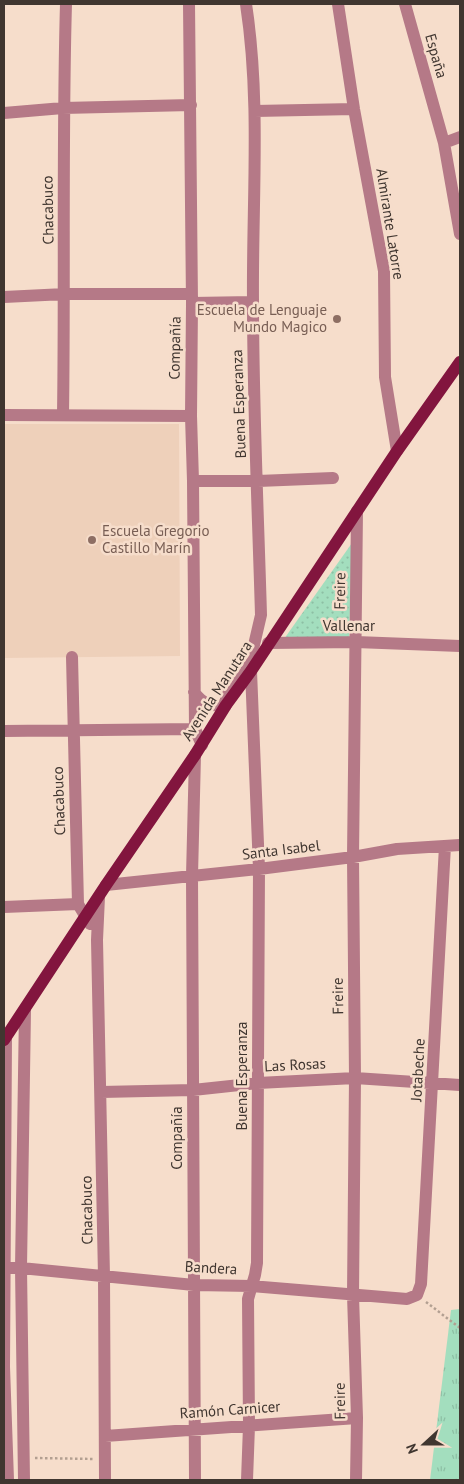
<svg xmlns="http://www.w3.org/2000/svg" width="464" height="1484" viewBox="0 0 464 1484" font-family="'PT Sans',sans-serif">
<defs>
<pattern id="grass-dots" width="8" height="8" patternUnits="userSpaceOnUse" patternTransform="scale(1.25)"><rect width="8" height="8" fill="#a3debe"/><path d="M2 2h.1M6 6h.1" fill="none" stroke="#8dbfa4" stroke-width="1.8" stroke-linecap="round"/></pattern>
<pattern id="park-tufts" width="24" height="20" patternUnits="userSpaceOnUse" patternTransform="scale(1.25)"><rect width="24" height="20" fill="#a3debe"/><path d="M3 7l-1-3M5 7V3M7 7l1-3M15 17l-1-3M17 17v-4M19 17l1-3" fill="none" stroke="#8dbfa4"/></pattern>
</defs>
<rect width="100%" height="100%" fill="#f6ddcb"/>
<path fill="#eed0ba" d="M4,424H179L180,656L4,658Z"/>
<path fill="url(#grass-dots)" d="M352,543L349,641L284,639Z"/>
<path fill="url(#park-tufts)" d="M460,1309V1480H430L451,1310Z"/>
<g fill="none" stroke-linecap="round" stroke-linejoin="round">
<path stroke="#b29f91" stroke-width="2.5" stroke-dasharray="2.5 2.5" stroke-linecap="butt" d="M426,1302L460,1328
M35,1458L95,1459"/>
<path stroke="#b57987" stroke-width="12" d="M189,4L192,303L191,416L193,481L195,729L202,745
M338,4L354,109L384,271L385,377L397,451
M405,4L444,143L460,234
M255,111L354,109
M4,113L63,108L191,105
M444,143L460,137
M4,297L65,294H191
M192,303L253,302
M4,415L191,416
M63,415C65,278 62,141 66,4
M193,481H258L333,478
M268,643L356,642L460,646
M72,657L78,904L90,924
M194,692C203,704 211,707 226,705V696L229,689L254,645L261,615C258,511 253,406 253,302C252,202 261,102 246,4
M4,731L195,729
M195,755L192,876L195,1480
M106,885L259,869L353,857L397,849L460,845
M99,897L97,940L104,1276L105,1480
M4,907L78,904
M6,1037L4,1367L8,1480
M101,1092L193,1090L258,1083L355,1078L460,1085
M4,1268H21L194,1285L252,1286L407,1299L417,1295L421,1284L445,846
M105,1436L357,1418
M24,1480L21,1268L25,1010
M247,1480L249,1426L248,1299L255,1275L257,1263L259,869L251,671
M356,1480L357,1418L353,1295L355,1078L353,857L357,511"/>
<path stroke="#82153e" stroke-width="12" d="M4,1040L106,885L195,755L226,705L251,671L397,451L460,362"/>
</g>
<g fill="#8d6e63" stroke="#f6ddcb" stroke-width="2">
<circle cx="337" cy="319" r="5"/>
<circle cx="92" cy="540" r="5"/>
</g>
<g text-anchor="middle" stroke-width="5" stroke-linejoin="round" paint-order="stroke">
<g font-size="15" fill="#403630" stroke="#f6ddcb">
<text transform="translate(436 56) rotate(74)" y="5">España</text>
<text transform="translate(48 210) rotate(-91)" y="5">Chacabuco</text>
<text transform="translate(390 224) rotate(81)" y="5">Almirante Latorre</text>
<text transform="translate(175 348) rotate(-89)" y="5">Compañía</text>
<text transform="translate(239 404) rotate(-92)" y="5">Buena Esperanza</text>
<text transform="translate(340 591) rotate(-89)" y="5">Freire</text>
<text x="349" y="631">Vallenar</text>
<text transform="translate(217 691) rotate(-57)" y="5">Avenida Manutara</text>
<text transform="translate(59 801) rotate(-92)" y="5">Chacabuco</text>
<text transform="translate(281 850) rotate(-7)" y="5">Santa Isabel</text>
<text transform="translate(338 996) rotate(-91)" y="5">Freire</text>
<text transform="translate(295 1065) rotate(-3)" y="5">Las Rosas</text>
<text transform="translate(418 1070) rotate(-87)" y="5">Jotabeche</text>
<text transform="translate(242 1076) rotate(-90)" y="5">Buena Esperanza</text>
<text transform="translate(177 1138) rotate(-90)" y="5">Compañía</text>
<text transform="translate(87 1210) rotate(-91)" y="5">Chacabuco</text>
<text transform="translate(211 1268) rotate(3)" y="5">Bandera</text>
<text transform="translate(340 1401) rotate(-91)" y="5">Freire</text>
<text transform="translate(230 1410) rotate(-4)" y="5">Ramón Carnicer</text>
</g>
<g font-size="15" fill="#785e54" stroke="#f6ddcb" text-anchor="end">
<text x="327" y="315">Escuela de Lenguaje<tspan x="327" dy="17">Mundo Magico</tspan></text>
<text x="102" y="536" text-anchor="start">Escuela Gregorio<tspan x="102" dy="17">Castillo Marín</tspan></text>
</g>
</g>
<rect width="464" height="1484" fill="none" stroke="#403630" stroke-width="10"/>
<g transform="translate(424 1444) rotate(249)" stroke="#f6ddcb" stroke-width="4" paint-order="stroke">
<path d="M0-4L9 19L0 12L-9 19Z" fill="#403630"/>
<text y="-8" font-size="14" font-weight="bold" text-anchor="middle" fill="#403630">N</text>
</g>
</svg>
